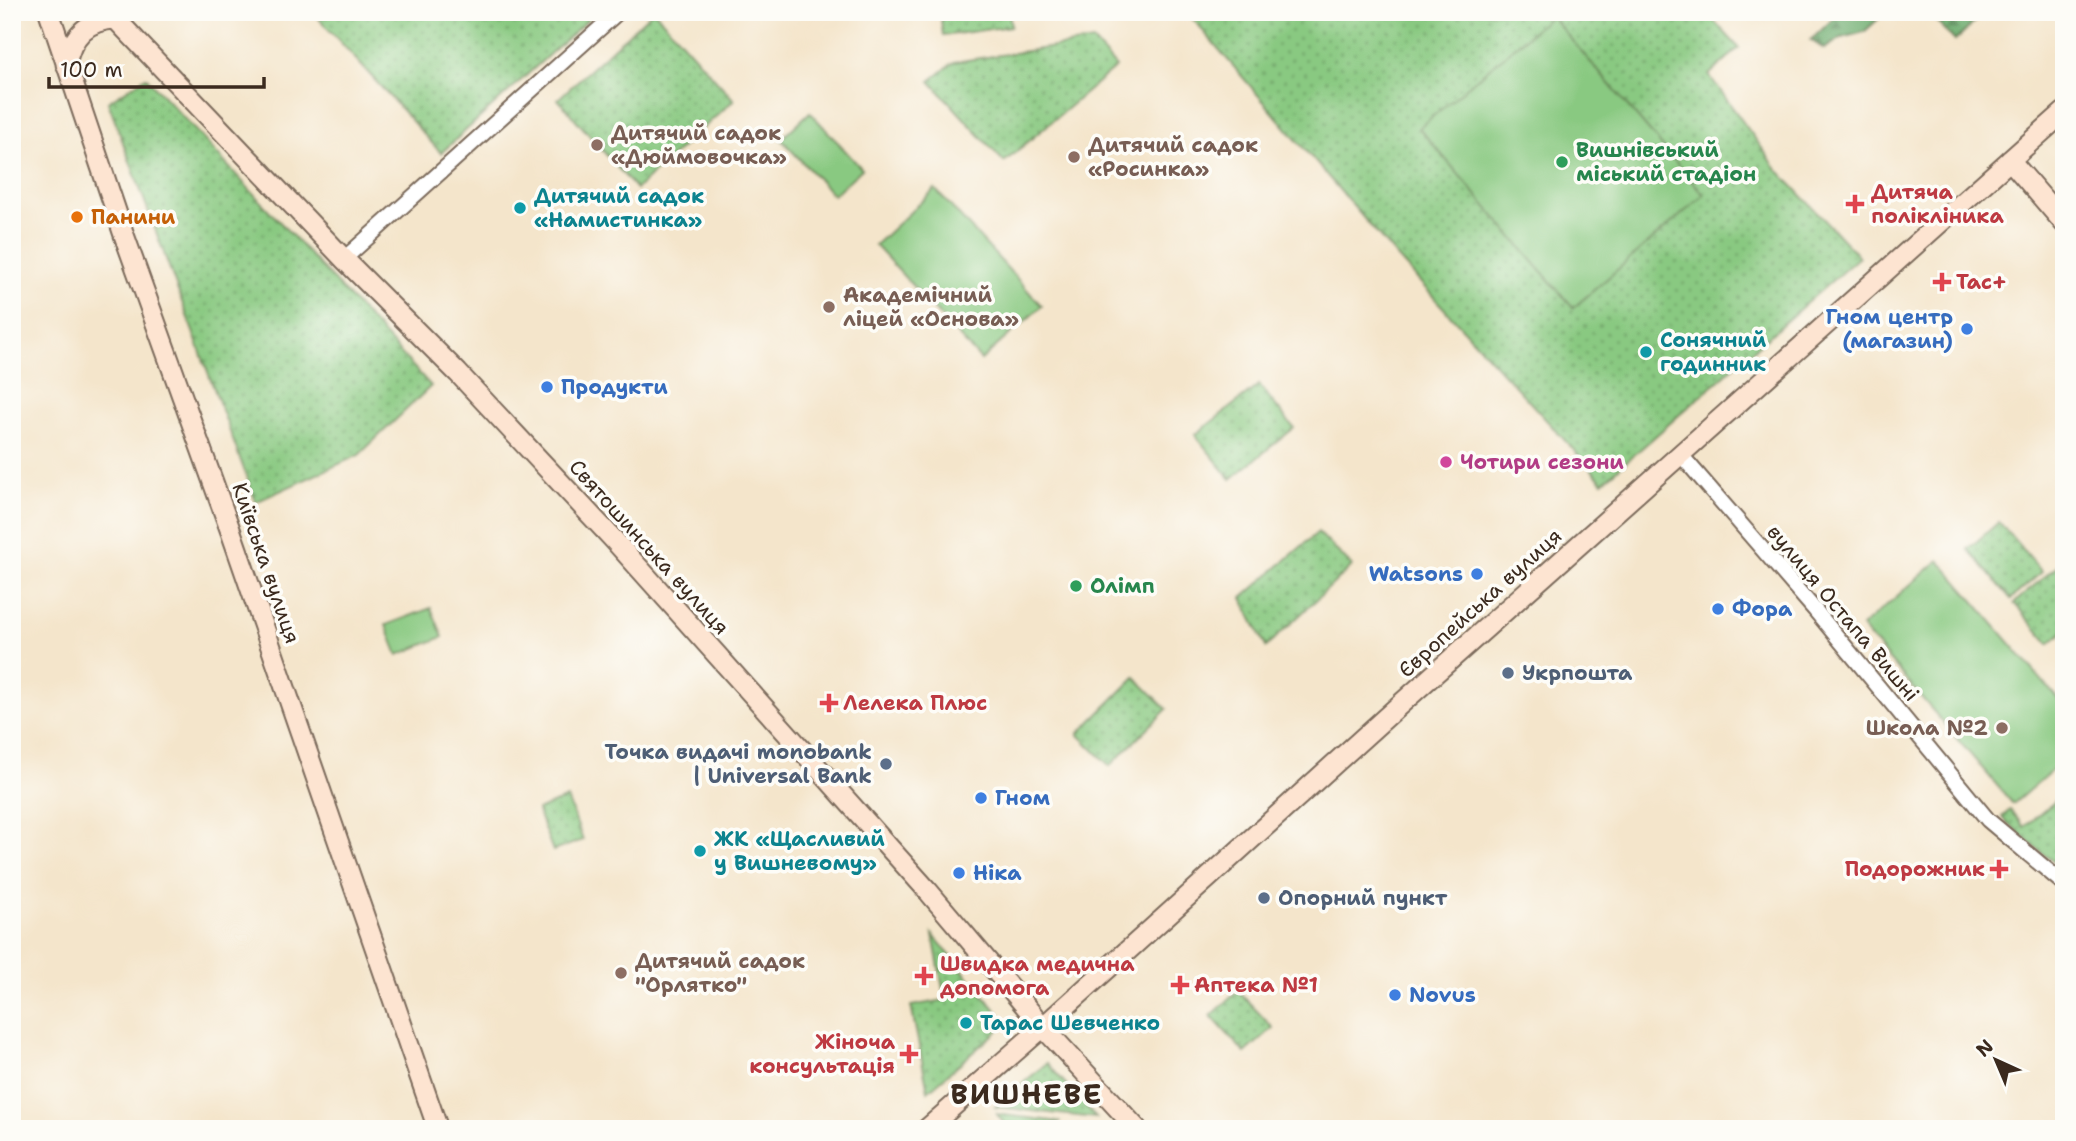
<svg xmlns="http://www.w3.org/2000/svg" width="2076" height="1141" viewBox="0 0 2076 1141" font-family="'Shantell Sans',sans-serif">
<defs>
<pattern id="green-dots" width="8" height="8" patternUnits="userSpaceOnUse" patternTransform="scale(1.75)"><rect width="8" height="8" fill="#89c981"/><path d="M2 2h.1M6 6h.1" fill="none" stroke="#71a369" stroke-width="1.8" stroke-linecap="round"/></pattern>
<pattern id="forest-firs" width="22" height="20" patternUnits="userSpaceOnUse" patternTransform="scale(1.75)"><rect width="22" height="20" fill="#6ead6f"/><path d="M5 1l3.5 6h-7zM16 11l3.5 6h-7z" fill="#5c8d5b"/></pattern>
</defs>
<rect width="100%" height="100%" fill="#fdfcf7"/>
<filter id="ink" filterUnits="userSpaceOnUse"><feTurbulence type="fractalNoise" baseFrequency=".0143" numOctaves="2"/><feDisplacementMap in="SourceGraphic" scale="14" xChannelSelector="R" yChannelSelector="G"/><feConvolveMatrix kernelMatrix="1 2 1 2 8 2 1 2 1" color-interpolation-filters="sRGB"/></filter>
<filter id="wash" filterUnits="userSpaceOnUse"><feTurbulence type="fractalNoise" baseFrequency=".00686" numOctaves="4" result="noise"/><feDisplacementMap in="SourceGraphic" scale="28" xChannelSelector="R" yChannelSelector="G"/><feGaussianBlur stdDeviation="1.57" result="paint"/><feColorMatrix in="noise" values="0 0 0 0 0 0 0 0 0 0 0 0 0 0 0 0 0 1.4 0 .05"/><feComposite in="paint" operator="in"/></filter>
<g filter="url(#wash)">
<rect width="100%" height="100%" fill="#f4e5cb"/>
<path fill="url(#green-dots)" stroke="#627a50" stroke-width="2" d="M313,12H596L441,153Z
M652,12H655L734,100L636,189L558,99Z
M940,12H1009L1011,26L943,36Z
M1194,12H1706L1739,48L1709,75L1777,169L1859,257L1603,482L1397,257L1191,17Z
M1093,41L1116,67L1004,162L930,81L954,62Z
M146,77L431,386L359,455L256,502L108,102Z
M1259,385L1294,428L1231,479L1195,435Z
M1999,522L2042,572L2011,599L1968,549Z
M1318,532L1352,566L1266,647L1242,598Z
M2064,560V631L2049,644L2014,603Z
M1135,677L1167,709L1110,766L1078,734Z
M2064,794V870L2031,844L2002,817L2010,810L2024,827Z
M567,798L583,840L553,851L537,810Z
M933,935L1007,1023L928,1091L911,1006L945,1000Z
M1238,991L1273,1028L1245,1053L1211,1016Z
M1047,1063L1096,1118L995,1107Z
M997,1114L1060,1122L1050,1129H1008Z"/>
<path fill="url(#forest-firs)" stroke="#546c46" stroke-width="2" d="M1840,12H1886L1864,32L1842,38L1824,49L1811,40Z
M1927,12H1974L1979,18L1955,41Z"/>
<path fill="#89c981" stroke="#627a50" stroke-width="2" d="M1551,16L1704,195L1573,308L1419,128Z
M810,112L862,169L833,195L781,139Z
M935,189L1042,306L981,360L875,245Z
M1939,560L2064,706V760L2013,804L1861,627Z
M431,608L443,637L398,655L386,625Z"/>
</g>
<g filter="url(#ink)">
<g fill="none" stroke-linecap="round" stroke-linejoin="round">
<g stroke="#7c6b5b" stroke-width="18">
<path id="street" d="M344,259L618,12
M1681,455L1815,610L1988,820L2064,884"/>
</g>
<g stroke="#7c6b5b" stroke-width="23">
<path id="secondary" d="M49,12L124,235L231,532L438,1129
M109,12L344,259L458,373L614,540L928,891L1043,1027L1137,1129
M66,64C72,36 86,20 116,19
M2010,160L2064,223
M927,1129L1043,1027L1394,710L2064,112"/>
</g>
<use href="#street" stroke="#fff" stroke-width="14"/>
<use href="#secondary" stroke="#fde4d1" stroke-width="19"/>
</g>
</g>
<g fill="#8d6e63" stroke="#fdfcf7" stroke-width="2.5">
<circle cx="597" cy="145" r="7"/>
<circle cx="1074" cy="157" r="7"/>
<circle cx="829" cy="307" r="7"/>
<circle cx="2002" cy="728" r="7"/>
<circle cx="621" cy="973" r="7"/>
</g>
<g fill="#2e9e5b" stroke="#fdfcf7" stroke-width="2.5">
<circle cx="1562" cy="162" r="7"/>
<circle cx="1076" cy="586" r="7"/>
</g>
<g fill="#e0444e" stroke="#fdfcf7" stroke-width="2.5">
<path d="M1851.5 193.5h7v7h7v7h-7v7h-7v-7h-7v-7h7z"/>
<path d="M1938.5 271.5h7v7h7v7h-7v7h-7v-7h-7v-7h7z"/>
<path d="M825.5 692.5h7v7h7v7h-7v7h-7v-7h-7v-7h7z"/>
<path d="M1995.5 858.5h7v7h7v7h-7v7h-7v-7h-7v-7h7z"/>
<path d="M920.5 965.5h7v7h7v7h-7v7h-7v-7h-7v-7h7z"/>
<path d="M1176.5 974.5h7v7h7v7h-7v7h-7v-7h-7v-7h7z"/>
<path d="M905.5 1043.5h7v7h7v7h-7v7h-7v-7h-7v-7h7z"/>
</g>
<g fill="#0f9aa8" stroke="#fdfcf7" stroke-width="2.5">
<circle cx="520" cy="208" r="7"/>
<circle cx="1646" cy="352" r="7"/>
<circle cx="700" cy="851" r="7"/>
<circle cx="966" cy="1023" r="7"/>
</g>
<circle fill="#e8710a" stroke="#fdfcf7" stroke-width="2.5" cx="77" cy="217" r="7"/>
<g fill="#3f7fe0" stroke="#fdfcf7" stroke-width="2.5">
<circle cx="1967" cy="329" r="7"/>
<circle cx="547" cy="387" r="7"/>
<circle cx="1477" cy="574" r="7"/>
<circle cx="1718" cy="609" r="7"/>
<circle cx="981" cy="798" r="7"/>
<circle cx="959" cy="873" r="7"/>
<circle cx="1395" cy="995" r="7"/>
</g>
<circle fill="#d1479c" stroke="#fdfcf7" stroke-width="2.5" cx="1446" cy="462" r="7"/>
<g fill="#5c6f8a" stroke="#fdfcf7" stroke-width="2.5">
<circle cx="1508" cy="673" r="7"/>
<circle cx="886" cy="764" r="7"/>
<circle cx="1264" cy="898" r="7"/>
</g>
<g text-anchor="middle" stroke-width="7" stroke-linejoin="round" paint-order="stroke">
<g font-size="21" font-weight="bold" fill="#785e54" stroke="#fdfcf7" text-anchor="start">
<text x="611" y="140">Дитячий садок<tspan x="611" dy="24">«Дюймовочка»</tspan></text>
<text x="1088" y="152">Дитячий садок<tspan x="1088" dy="24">«Росинка»</tspan></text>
<text x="843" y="302">Академічний<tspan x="843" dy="24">ліцей «Основа»</tspan></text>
<text x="1988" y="735" text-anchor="end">Школа №2</text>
<text x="635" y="968">Дитячий садок<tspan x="635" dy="24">"Орлятко"</tspan></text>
</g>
<g font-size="21" font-weight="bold" fill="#27864d" stroke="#fdfcf7" text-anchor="start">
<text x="1576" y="157">Вишнівський<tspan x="1576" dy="24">міський стадіон</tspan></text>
<text x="1090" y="593">Олімп</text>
</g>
<g font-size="21" font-weight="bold" fill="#be3a42" stroke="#fdfcf7" text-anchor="start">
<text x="1871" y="199">Дитяча<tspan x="1871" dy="24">полікліника</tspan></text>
<text x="1956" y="289">Тас+</text>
<text x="843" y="710">Лелека Плюс</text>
<text x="1985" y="876" text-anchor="end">Подорожник</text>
<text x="940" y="971">Швидка медична<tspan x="940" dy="24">допомога</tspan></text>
<text x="1194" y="992">Аптека №1</text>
<text x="895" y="1049" text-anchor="end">Жіноча<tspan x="895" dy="24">консультація</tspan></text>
</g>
<g font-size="21" font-weight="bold" fill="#0d838f" stroke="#fdfcf7" text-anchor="start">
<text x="534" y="203">Дитячий садок<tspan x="534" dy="24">«Намистинка»</tspan></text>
<text x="1660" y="347">Сонячний<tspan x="1660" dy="24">годинник</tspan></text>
<text x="714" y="846">ЖК «Щасливий<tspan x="714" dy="24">у Вишневому»</tspan></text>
<text x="980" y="1030">Тарас Шевченко</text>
</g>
<g font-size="21" font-weight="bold" fill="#c56008" stroke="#fdfcf7" text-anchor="start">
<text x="91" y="224">Панини</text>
</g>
<g font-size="21" font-weight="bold" fill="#366cbe" stroke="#fdfcf7" text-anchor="start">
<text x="1953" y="324" text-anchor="end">Гном центр<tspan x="1953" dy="24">(магазин)</tspan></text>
<text x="561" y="394">Продукти</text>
<text x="1463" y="581" text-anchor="end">Watsons</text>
<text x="1732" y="616">Фора</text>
<text x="995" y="805">Гном</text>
<text x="973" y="880">Ніка</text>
<text x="1409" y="1002">Novus</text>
</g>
<g font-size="21" font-weight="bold" fill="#b23c85" stroke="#fdfcf7" text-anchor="start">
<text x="1460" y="469">Чотири сезони</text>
</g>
<g font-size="21" fill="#3b2a1e" stroke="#fdfcf7">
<text transform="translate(649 547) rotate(48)" y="7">Святошинська вулиця</text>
<text transform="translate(266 563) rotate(71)" y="7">Київська вулиця</text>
<text transform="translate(1480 603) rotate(-42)" y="7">Європейська вулиця</text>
<text transform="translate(1843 613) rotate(50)" y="7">вулиця Остапа Вишні</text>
</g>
<g font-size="21" font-weight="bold" fill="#4e5e75" stroke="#fdfcf7" text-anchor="start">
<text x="1522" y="680">Укрпошта</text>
<text x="872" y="759" text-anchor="end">Точка видачі monobank<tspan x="872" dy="24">| Universal Bank</tspan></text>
<text x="1278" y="905">Опорний пункт</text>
</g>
<g font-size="28" font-weight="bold" letter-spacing="2" fill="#3b2a1e" stroke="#fdfcf7">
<text x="1027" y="1104">ВИШНЕВЕ</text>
</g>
</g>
<rect width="2076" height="1141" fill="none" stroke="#fdfcf7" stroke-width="42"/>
<g transform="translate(1996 1060) rotate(316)" stroke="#fdfcf7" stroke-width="5" paint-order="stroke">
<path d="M0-5L12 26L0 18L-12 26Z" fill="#3b2a1e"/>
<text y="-10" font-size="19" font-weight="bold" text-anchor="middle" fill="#3b2a1e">N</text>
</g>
<path d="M49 77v10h215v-10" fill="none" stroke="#3b2a1e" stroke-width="3.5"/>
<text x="60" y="77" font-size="21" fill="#3b2a1e" stroke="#fdfcf7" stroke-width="5" paint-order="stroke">100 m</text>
</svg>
